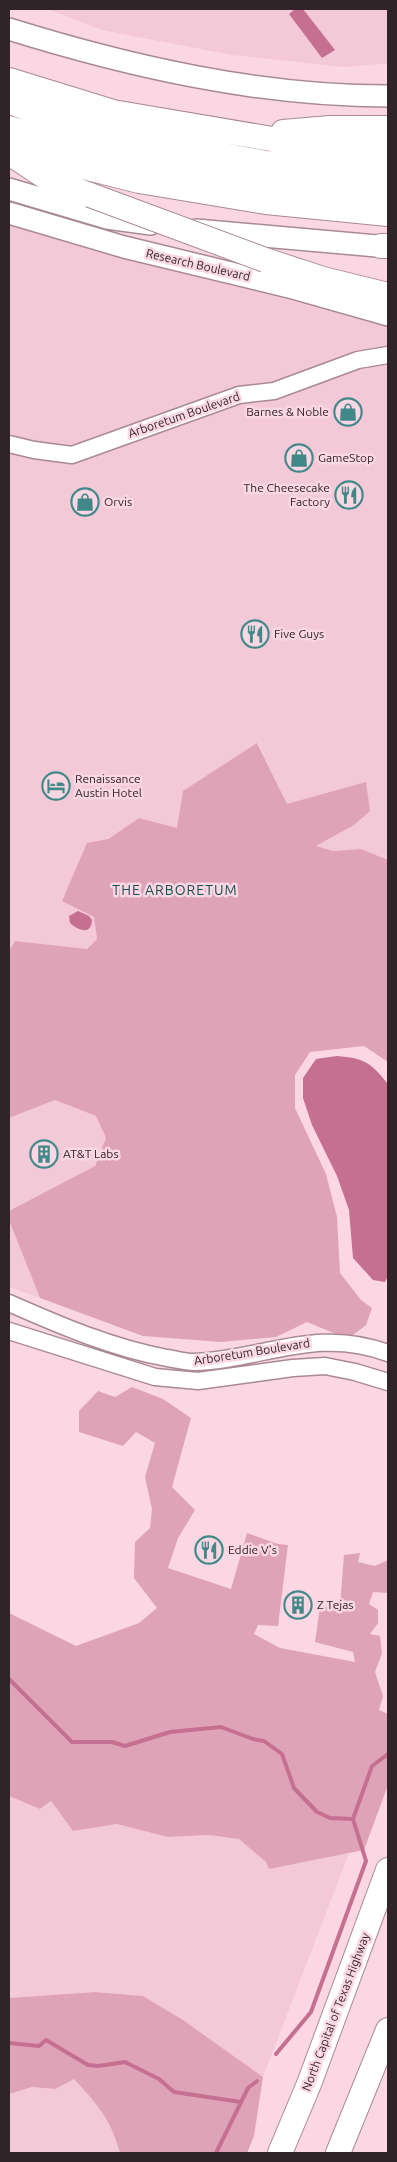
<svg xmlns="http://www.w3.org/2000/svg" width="397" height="2162" viewBox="0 0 397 2162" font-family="Ubuntu,sans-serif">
<rect width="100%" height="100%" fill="#fad7e2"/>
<path fill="#f3c8d7" d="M48,9H388V63L344,67L232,55L102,30Z
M9,223L371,323L388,324V860L361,849L333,851L316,846L354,825L287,804L258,743L177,829L139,818L107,839L87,843L97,939L87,949L15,941L9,951Z
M55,1100L96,1116L106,1138L95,1166L9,1211V1118Z
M9,1220L40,1298L9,1287Z
M9,1796L40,1809L51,1801L73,1831L117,1824L168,1837L209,1835L240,1839L266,1862L295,1864L349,1853L263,2077L183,2020L143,1996L95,1992L9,1998Z
M74,2078L101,2109L114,2130L120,2153H9V2094L32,2087L55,2089Z"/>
<path fill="#dfa3b8" d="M257,743L287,804L366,782L370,811L354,825L316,846L333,851L361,849L388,860V1062L364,1046L310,1052L295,1075V1108L326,1174L337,1217L340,1273L361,1300L372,1308L366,1325L348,1339L307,1322L276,1337L221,1342L143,1336L40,1298L9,1220V1211L95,1166L106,1138L96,1116L55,1100L9,1118V951L15,941L87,949L97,939L94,917L62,901L87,843L108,839L139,818L177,828L183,791Z
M132,1387L163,1399L191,1418L172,1487L195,1510L178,1538L168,1568L231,1589L247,1533L278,1544L288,1545L278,1626L258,1625L254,1634L280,1648L355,1662L353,1652L315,1642L320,1607H340L344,1555L360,1553L358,1562L375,1566L388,1560V1593L373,1592L369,1604L378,1610V1623L370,1634L380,1636L382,1653L375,1672L383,1696L379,1710L388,1714V1785L364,1850L269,1869L266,1862L239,1839L209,1835L168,1837L117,1824L73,1831L51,1801L40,1809L9,1796V1613L76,1646L139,1623L157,1608L134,1578L135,1542L150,1528L152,1509L145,1477L155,1443L136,1432L123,1446L79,1432V1411L98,1391L115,1397Z
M95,1992L143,1996L183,2020L263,2077L254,2136L247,2153H120C111,2119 97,2104 74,2079L55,2089L32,2087L9,2094V1998Z"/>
<path fill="#c56f91" d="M295,9H303L335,50L322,58L289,14Z
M78,911L89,916L92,920C91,936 78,930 70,923L69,916Z
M337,1056C365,1058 371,1063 388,1084V1276L385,1282L373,1280L353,1258L349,1210L337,1176L312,1125L303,1098V1078L316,1059Z"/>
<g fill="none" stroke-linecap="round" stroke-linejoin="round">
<path stroke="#c56f91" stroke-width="4" d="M9,1679L72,1742H112L125,1746L170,1732L221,1727L253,1739L264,1741L282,1754L294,1788L317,1812L330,1818L353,1819L372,1766L388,1754
M9,2043L39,2046L46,2040L88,2065L98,2066L125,2062L159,2079L174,2092L241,2102
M276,2054L311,2012L366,1861L353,1819
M216,2153L248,2088L257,2081"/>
<g stroke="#a98994" stroke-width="19">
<path id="minor" d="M9,444L34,450L72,455L239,395L274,391L358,360L388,355
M9,1303C59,1325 112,1348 167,1358C175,1359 185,1362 193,1362C262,1360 316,1326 388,1353
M9,1331L155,1377L198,1381L293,1368L325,1366L355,1372L388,1382"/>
</g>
<g stroke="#a98994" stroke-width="24">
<path id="major" d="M9,29C131,67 260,96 388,96
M9,189L107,218L151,224
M9,213L124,247L289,287L388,315
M196,230L388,247"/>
</g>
<g stroke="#a98994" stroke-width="26">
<path id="highway" d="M9,80L113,112L313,146L388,148
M9,102L94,131L266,163L388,171
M9,128L113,155L286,182L388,190
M283,132L330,128H388
M9,148L139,181L266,202L388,214
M12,155L50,180L90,195
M381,246H388
M265,260L323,279L388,295
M280,2153L309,2084L388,1870
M338,2153L388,2030"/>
</g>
<use href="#minor" stroke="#fff" stroke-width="16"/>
<use href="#major" stroke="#fff" stroke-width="21"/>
<use href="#highway" stroke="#fff" stroke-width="24"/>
<g stroke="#a98994" stroke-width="26" stroke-linecap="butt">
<path id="highway-bridge" d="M90,195L265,260"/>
</g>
<use href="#highway-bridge" stroke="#fff" stroke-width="24"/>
</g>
<defs>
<g id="shop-ring" transform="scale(1.4375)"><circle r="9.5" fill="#fad7e2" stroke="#418989" stroke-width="1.5"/><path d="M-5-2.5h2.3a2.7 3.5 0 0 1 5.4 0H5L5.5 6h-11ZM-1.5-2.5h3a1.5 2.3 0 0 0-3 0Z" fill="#418989"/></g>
<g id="restaurant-ring" transform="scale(1.4375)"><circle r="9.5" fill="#fad7e2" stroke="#418989" stroke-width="1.5"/><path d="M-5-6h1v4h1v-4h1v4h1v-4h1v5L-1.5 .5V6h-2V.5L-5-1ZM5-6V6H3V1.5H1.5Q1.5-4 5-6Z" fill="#418989"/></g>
<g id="hotel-ring" transform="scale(1.4375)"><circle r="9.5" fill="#fad7e2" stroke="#418989" stroke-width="1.5"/><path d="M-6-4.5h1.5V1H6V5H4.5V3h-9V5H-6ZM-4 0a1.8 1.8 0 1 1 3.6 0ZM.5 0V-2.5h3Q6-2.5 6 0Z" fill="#418989"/></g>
<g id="building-ring" transform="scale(1.4375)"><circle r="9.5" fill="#fad7e2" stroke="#418989" stroke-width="1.5"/><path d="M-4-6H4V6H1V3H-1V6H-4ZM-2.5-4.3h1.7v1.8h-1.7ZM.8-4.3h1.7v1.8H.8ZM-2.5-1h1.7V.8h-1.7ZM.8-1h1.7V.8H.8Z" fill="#418989"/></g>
</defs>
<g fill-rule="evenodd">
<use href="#shop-ring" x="348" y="412"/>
<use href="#shop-ring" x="299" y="458"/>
<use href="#restaurant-ring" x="349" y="495"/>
<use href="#shop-ring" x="85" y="502"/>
<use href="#restaurant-ring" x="255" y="634"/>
<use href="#hotel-ring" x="56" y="786"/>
<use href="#building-ring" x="44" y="1154"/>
<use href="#restaurant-ring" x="209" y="1550"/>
<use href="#building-ring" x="298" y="1605"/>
</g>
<g text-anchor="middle" stroke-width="5" stroke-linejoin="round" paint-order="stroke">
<g font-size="12" fill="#312428" stroke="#fad7e2">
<text transform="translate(198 265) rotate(13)" y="4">Research Boulevard</text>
<text transform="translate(184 415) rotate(-19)" y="4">Arboretum Boulevard</text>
<text transform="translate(252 1352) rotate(-9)" y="4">Arboretum Boulevard</text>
<text transform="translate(336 2012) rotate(-69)" y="4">North Capital of Texas Highway</text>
</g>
<g font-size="12" fill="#312428" stroke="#fad7e2" text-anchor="start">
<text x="329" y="416" text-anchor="end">Barnes &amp; Noble</text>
<text x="318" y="462">GameStop</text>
<text x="330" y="492" text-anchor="end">The Cheesecake<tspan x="330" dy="14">Factory</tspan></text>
<text x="104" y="506">Orvis</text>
<text x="274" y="638">Five Guys</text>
<text x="75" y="783">Renaissance<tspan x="75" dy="14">Austin Hotel</tspan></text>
<text x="63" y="1158">AT&amp;T Labs</text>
<text x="228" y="1554">Eddie V's</text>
<text x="317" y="1609">Z Tejas</text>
</g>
<g font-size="14" letter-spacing="1" fill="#125050" stroke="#fad7e2">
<text x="175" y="895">THE ARBORETUM</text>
</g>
</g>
<rect width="397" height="2162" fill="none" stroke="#312428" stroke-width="20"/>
</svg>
